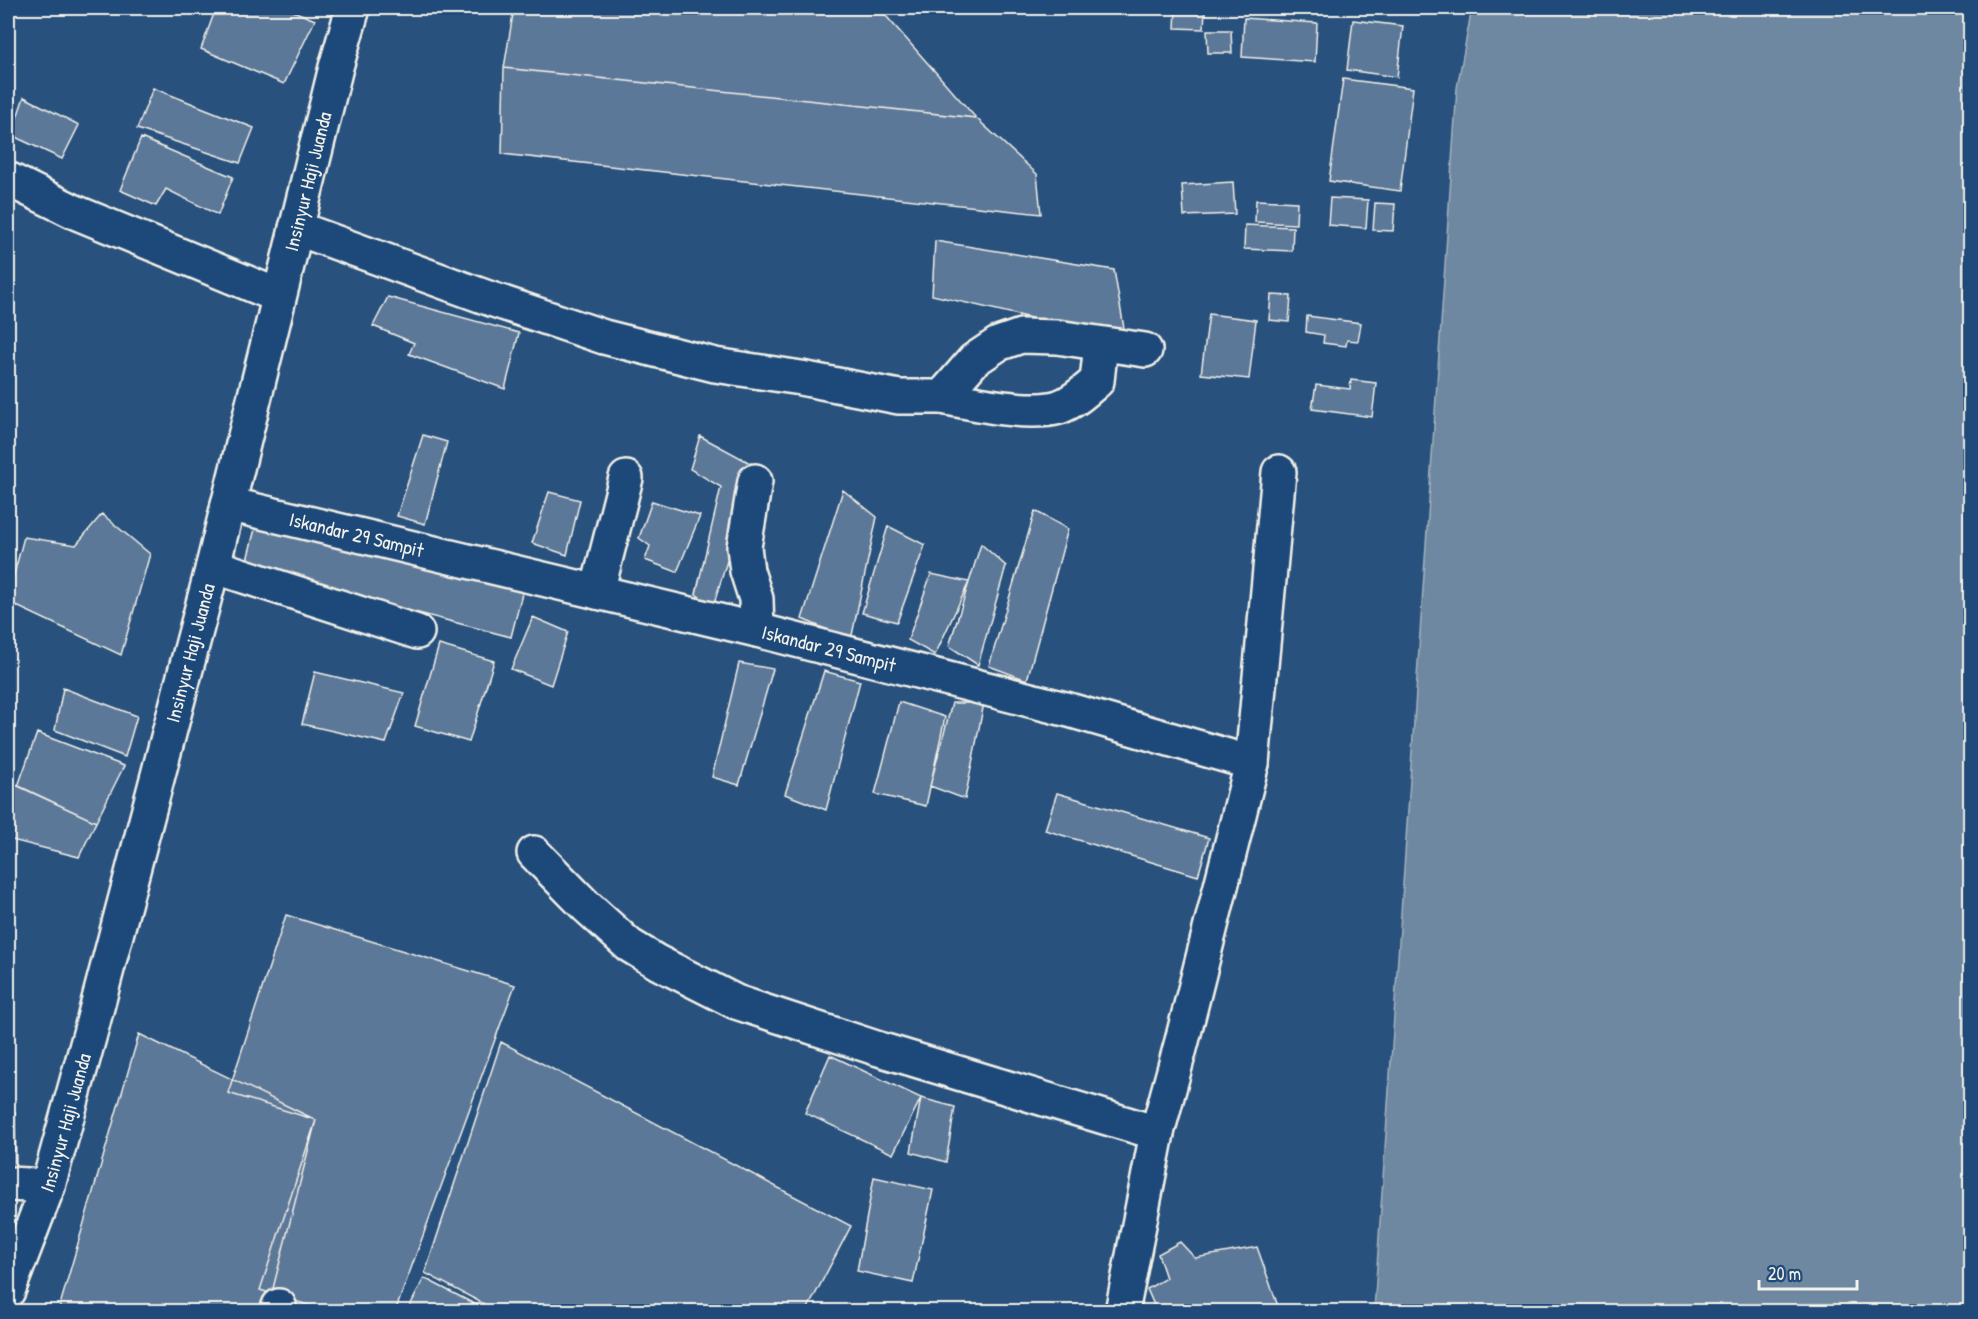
<svg xmlns="http://www.w3.org/2000/svg" width="1978" height="1319" viewBox="0 0 1978 1319" font-family="'Patrick Hand',sans-serif">
<rect width="100%" height="100%" fill="#28517e"/>
<filter id="ink" filterUnits="userSpaceOnUse"><feTurbulence type="fractalNoise" baseFrequency=".0167" numOctaves="2"/><feDisplacementMap in="SourceGraphic" scale="12" xChannelSelector="R" yChannelSelector="G"/><feConvolveMatrix kernelMatrix="1 2 1 2 8 2 1 2 1" color-interpolation-filters="sRGB"/></filter>
<g filter="url(#ink)">
<path fill="#6e88a2" stroke="#a4b2be" stroke-width="1.5" d="M1472,8H1970V1311H1374L1457,88Z"/>
<path fill="#5b7899" stroke="#f4f1e8" stroke-width="1.5" d="M216,8H286L315,20L284,84L201,49Z
M514,8H879L976,118L504,68Z
M1176,8H1205L1204,29L1175,28Z
M1244,18L1317,23L1315,62L1242,57Z
M1353,20L1403,26L1397,77L1347,70Z
M1207,30H1231L1232,53H1208Z
M504,68L976,118L1037,174L1041,214L502,154Z
M1343,79L1413,88L1400,191L1329,181Z
M153,88L254,128L240,163L137,129Z
M24,97L79,125L62,159L11,135Z
M141,138L233,177L218,215L166,189L156,206L120,190Z
M1233,182L1235,214L1184,216L1182,185Z
M1330,198L1368,200L1366,228L1328,225Z
M1256,200L1297,202L1296,224L1255,222Z
M1375,203L1395,204L1393,231L1373,230Z
M1245,225L1293,227L1292,251L1244,249Z
M935,241L1114,270L1126,340L932,295Z
M1271,295L1291,296L1289,322L1269,320Z
M388,297L519,333L505,389L409,354L414,343L373,326Z
M1209,314L1256,320L1249,379L1201,374Z
M1307,316L1361,323L1358,341L1347,340L1346,346L1323,343L1324,335L1306,332Z
M1351,380L1376,383L1372,417L1312,409L1316,385L1350,389Z
M423,435L447,442L425,524L397,516Z
M700,436L756,466L713,607L696,594L721,487L690,469Z
M843,490L877,517L851,640L802,619Z
M549,492L580,500L567,555L532,543Z
M652,501L700,516L677,572L645,560L650,546L639,538Z
M1035,511L1068,529L1027,680L989,666Z
M102,514L150,554L121,655L8,602V596L24,537L76,545Z
M257,521L523,590L511,637L245,568Z
M888,526L925,545L897,622L862,613Z
M981,544L1006,566L978,665L949,646Z
M931,574L969,582L935,655L908,640Z
M533,617L568,632L551,685L511,669Z
M439,645L494,661L469,742L415,726Z
M739,663L773,669L739,785L712,777Z
M824,671L860,681L826,810L785,794Z
M315,672L404,693L386,743L302,724Z
M63,688L137,716L125,757L55,730Z
M899,702L945,717L926,806L875,794Z
M952,703H984L965,799L930,786Z
M37,733L124,766L96,822L18,786Z
M8,781L96,822L79,857L8,839Z
M1057,793L1209,838L1198,876L1045,830Z
M286,915L515,985L395,1312H330L260,1290L316,1120L228,1093Z
M139,1034L316,1120L267,1312H58Z
M501,1042L851,1226L806,1312H499L425,1273Z
M830,1055L921,1098L893,1154L805,1113Z
M921,1098L955,1107L946,1162L911,1152Z
M8,1110L15,1112L16,1171H8Z
M874,1177L933,1190L913,1283L857,1271Z
M1180,1242L1195,1258L1257,1247L1280,1312H1157L1147,1289L1166,1278L1158,1254Z
M424,1278L490,1312H407Z"/>
<g fill="none" stroke-linecap="round" stroke-linejoin="round">
<g stroke="#f4f1e8" stroke-width="38">
<g id="minor">
<path d="M8,179L75,212L279,296"/>
<path d="M296,228L491,299L604,337L715,365L801,378L899,397H942L974,360L998,344L1021,336L1057,337L1145,350"/>
<path d="M942,397C973,403 1029,416 1059,407C1074,402 1085,391 1097,381L1101,344"/>
<path d="M755,481L744,547L747,571L756,599L757,630"/>
<path id="s1" d="M228,504L757,630L1069,710L1252,763"/>
<path d="M213,566L417,632"/>
<path d="M597,592L626,478"/>
<path d="M534,853L586,906L629,945L657,962L736,1002L879,1049L1157,1133"/>
<path d="M8,1184L48,1186"/>
<path id="s2" d="M8,1291L48,1186L91,1030L213,566L336,67L353,8"/>
<path d="M277,1312L279,1306"/>
<path d="M1122,1312L1157,1133L1182,1041L1252,763L1279,472"/>
</g>
</g>
<use href="#minor" stroke="#1f4a7a" stroke-width="33"/>
</g>
</g>
<g text-anchor="middle" stroke-width="5" stroke-linejoin="round" paint-order="stroke">
<g font-size="20" fill="#f4f1e8" stroke="#1f4a7a">
<text dy="7" stroke="none"><textPath href="#s2" startOffset="1150">Insinyur Haji Juanda</textPath></text>
<text dy="7" stroke="none"><textPath href="#s1" startOffset="132">Iskandar 29 Sampit</textPath></text>
<text dy="7" stroke="none"><textPath href="#s1" startOffset="618">Iskandar 29 Sampit</textPath></text>
<text dy="7" stroke="none"><textPath href="#s2" startOffset="664">Insinyur Haji Juanda</textPath></text>
<text dy="7" stroke="none"><textPath href="#s2" startOffset="178">Insinyur Haji Juanda</textPath></text>
</g>
</g>
<rect width="1978" height="1319" fill="none" stroke="#1f4a7a" stroke-width="30"/>
<rect x="15" y="15" width="1948" height="1289" fill="none" stroke="#f4f1e8" stroke-width="2" filter="url(#ink)"/>
<path d="M1759 1280v9h98v-9" fill="none" stroke="#f4f1e8" stroke-width="3"/>
<text x="1768" y="1280" font-size="18" fill="#f4f1e8" stroke="#1f4a7a" stroke-width="4.5" paint-order="stroke">20 m</text>
</svg>
